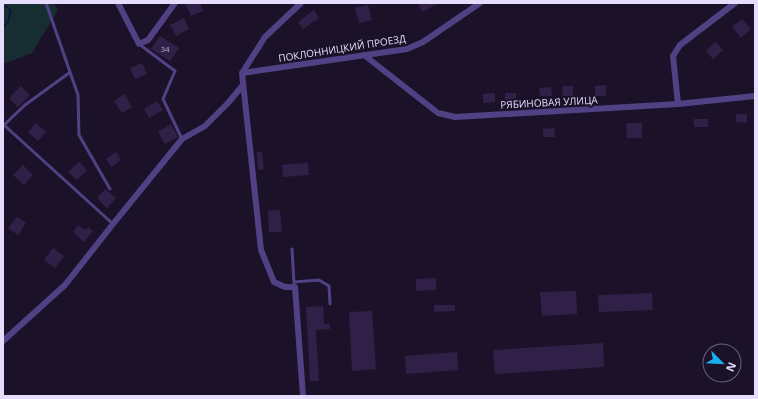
<svg xmlns="http://www.w3.org/2000/svg" width="758" height="399" viewBox="0 0 758 399" font-family="'Open Sans',sans-serif">
<rect width="100%" height="100%" fill="#1b1229"/>
<path fill="#162e32" d="M3,3H54L58,10L32,53L3,64Z"/>
<g fill="none" stroke-linecap="round" stroke-linejoin="round">
<path stroke="#0f1845" stroke-width="2" d="M3,5L11,10L8,22L3,27"/>
</g>
<path fill="#302048" d="M185,3H200L203,11L191,16Z
M418,3H439L422,12Z
M368,5L372,20L359,23L355,8Z
M314,10L319,18L303,29L298,22Z
M184,18L189,29L176,36L170,25Z
M742,19L751,29L741,38L732,27Z
M160,36L179,48L170,61L151,49Z
M715,42L723,50L713,59L706,51Z
M142,63L147,74L135,79L130,68Z
M606,85V96H595V86Z
M21,86L30,95L18,107L9,98Z
M563,86H573V96H562Z
M551,87L552,96H540L539,88Z
M495,93V102L483,103V94Z
M505,93H516V100H505Z
M124,94L132,107L122,113L114,101Z
M157,101L163,110L149,118L144,109Z
M736,114H747V123L736,122Z
M694,119H708V127H694Z
M36,123L46,132L38,141L28,132Z
M626,123H642V138H627Z
M171,124L178,137L165,144L158,132Z
M554,128L555,137H543V129Z
M116,152L121,160L111,167L106,159Z
M257,152H262L264,169L258,170Z
M79,162L87,170L77,180L68,172Z
M308,163L309,175L283,177L282,165Z
M23,165L33,175L24,185L13,175Z
M105,189L116,198L107,208L97,198Z
M280,210L282,232H269L268,211Z
M17,217L26,223L18,235L8,228Z
M78,225L85,230L88,227L93,231L84,242L73,232Z
M53,248L64,256L55,268L44,260Z
M436,278V290L416,291V279Z
M576,291L577,314L542,316L540,292Z
M652,293L653,310L599,312L598,295Z
M434,305H455V311L434,312Z
M323,306L324,324H330V329L316,330L319,381H310L306,307Z
M372,311L376,369L352,371L349,312Z
M603,343L604,367L495,374L493,350Z
M457,352L458,370L406,374L405,356Z"/>
<g fill="none" stroke-linecap="round" stroke-linejoin="round">
<path stroke="#514184" stroke-width="3" d="M46,3L78,95L79,135L110,189
M139,44L175,71L163,99L182,139
M69,73L25,105L4,125L113,224
M292,249L294,283
M294,282L319,280L329,286L330,304"/>
<path stroke="#514184" stroke-width="6" d="M118,3L139,44L148,40L175,3
M301,3L265,37L242,73L261,250L274,282L285,287H295L303,396
M364,55L438,113L455,117L678,104L755,96
M242,73L407,49L423,42L480,3
M678,104L673,56L680,45L735,3
M3,341L65,285L113,224L182,139L205,126L228,103L243,85"/>
</g>
<g text-anchor="middle" stroke-width="4" stroke-linejoin="round" paint-order="stroke">
<g font-size="8" fill="#b8adcf">
<text x="165" y="52">34</text>
</g>
<g font-size="10" fill="#e6dcfc" stroke="#1b1229">
<text transform="translate(342 48) rotate(-9)" y="4">ПОКЛОННИЦКИЙ ПРОЕЗД</text>
<text transform="translate(549 102) rotate(-3)" y="4">РЯБИНОВАЯ УЛИЦА</text>
</g>
</g>
<rect width="758" height="399" fill="none" stroke="#e6dcfc" stroke-width="8"/>
<g transform="translate(722 363) rotate(114)"><circle r="19" fill="#1b1229" stroke="#6c637d"/>
<path d="M0-3L7 15L0 10L-7 15Z" fill="#17afee"/>
<text y="-6" font-size="11" font-weight="bold" text-anchor="middle" fill="#e6dcfc">N</text>
</g>
</svg>
